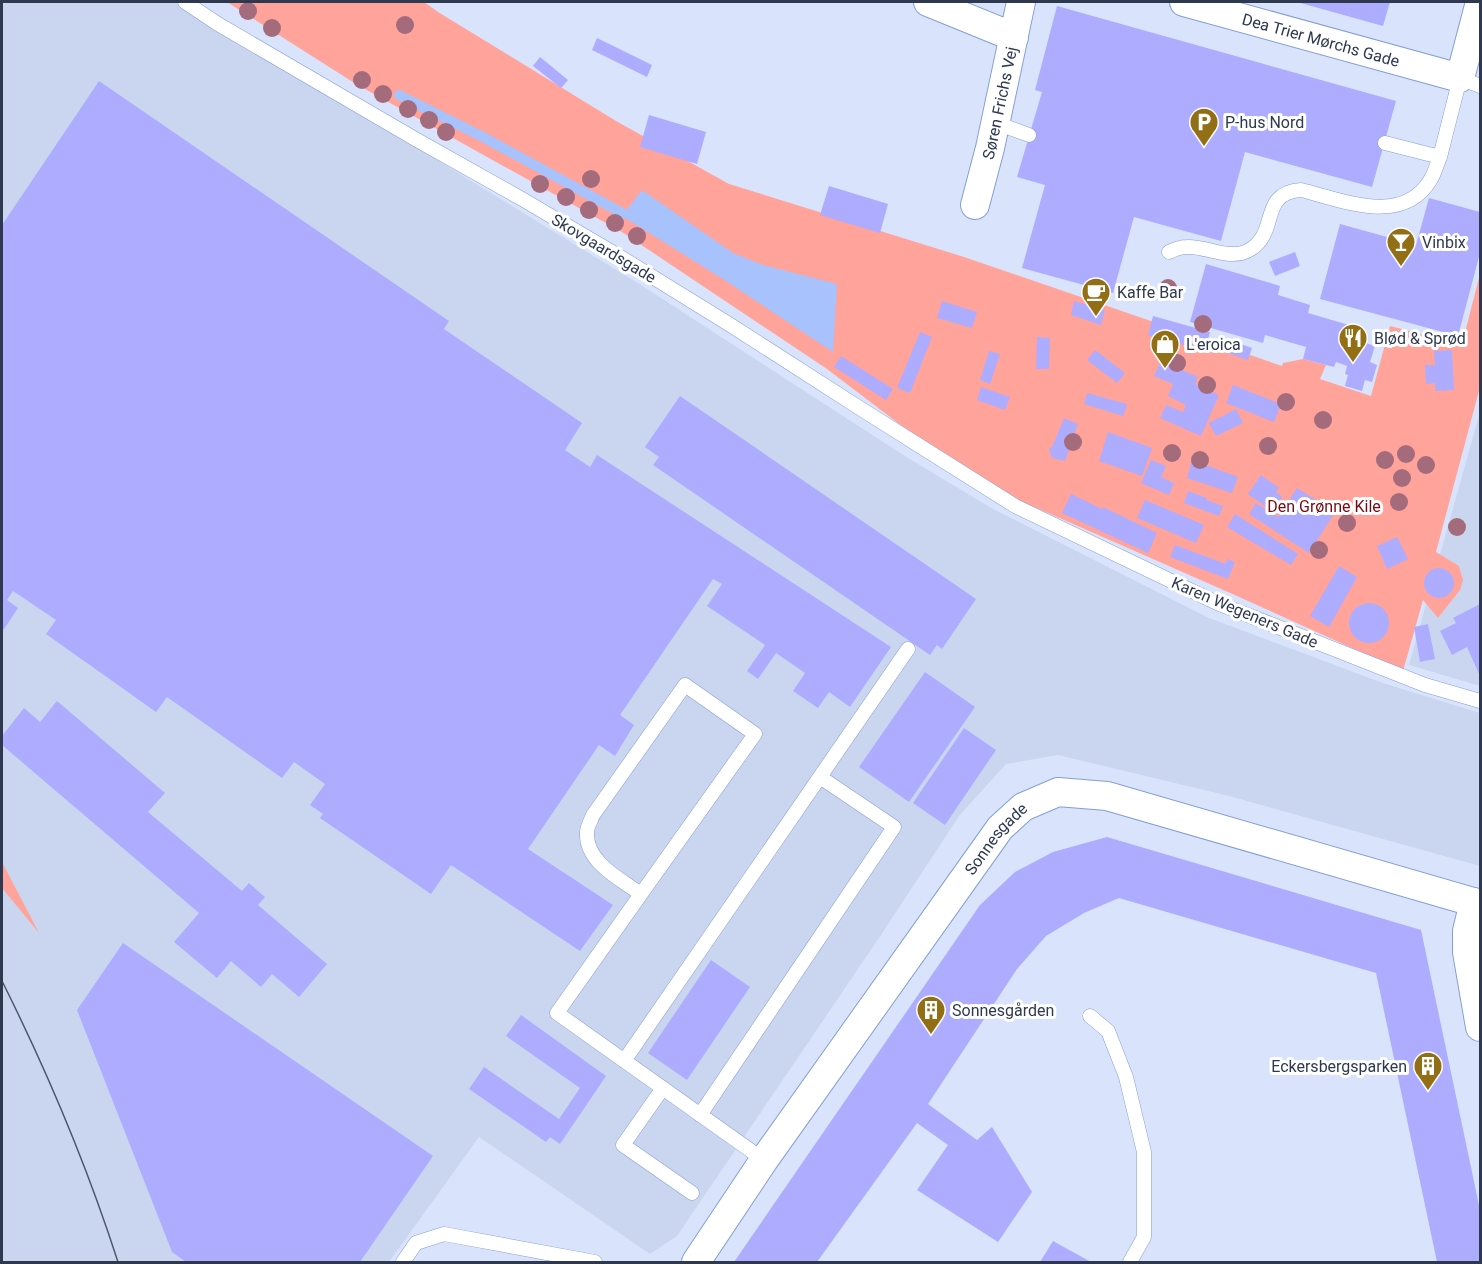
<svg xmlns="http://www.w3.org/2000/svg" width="1482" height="1264" viewBox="0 0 1482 1264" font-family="Roboto,sans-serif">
<rect width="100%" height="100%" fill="#d9e4fc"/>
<path fill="#cad6f0" d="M2,2H179L641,285L908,458L993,509L1209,618L1383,683L1480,713V866L1229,796L1058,755L1006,764L959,816L881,935L677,1236L650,1254L479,1137L389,1262H2Z
M1480,412V686L1409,665Z"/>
<path fill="#ffa39b" d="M227,2H424L438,12L616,121L729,184L964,257L1282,366L1283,363L1303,359L1326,365L1320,379L1371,396L1390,326L1462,344L1480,274V387L1436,552L1459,566L1463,580L1460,590L1438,618L1423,600L1403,671L1228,592L973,480L827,369L622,232L356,84Z
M2,862L39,933L2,888Z"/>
<path fill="#a7c2fc" d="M642,190L733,253L763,265L837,284L833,352L726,281L622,216Z"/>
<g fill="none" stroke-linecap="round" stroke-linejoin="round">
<path stroke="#a7c2fc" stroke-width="10" d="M399,95L483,137L624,214"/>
</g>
<path fill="#aeacfe" d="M1297,2H1390L1383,26Z
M1057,6L1396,101L1372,187L1245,152L1221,241L1134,217L1113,293L1022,268L1045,185L1017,177L1042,92L1035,90Z
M597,38L652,65L647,77L592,50Z
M540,57L568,80L561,88L533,66Z
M99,81L449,321L444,329L582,423L565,450L590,467L597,455L891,647L850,707L829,692L818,708L793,691L805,673L776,653L758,679L747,671L765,645L707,606L722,584L713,579L620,715L634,725L615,756L599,745L528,849L613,905L580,951L451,865L431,894L320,818L323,814L310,805L325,784L294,762L282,778L167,697L156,712L46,634L56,620L13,591L7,600L18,608L2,632V225Z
M649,115L706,132L697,164L640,147Z
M829,186L888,204L880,233L820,215Z
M1429,198L1480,212V253L1458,336L1320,299L1340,224L1416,245Z
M1295,252L1300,266L1275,276L1269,262Z
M1206,264L1280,286L1278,295L1310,305L1308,313L1359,328L1356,340L1375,346L1370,362L1377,365L1372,382L1365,380L1362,391L1345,386L1348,375L1345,374L1347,366L1336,362L1334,367L1303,359L1306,347L1265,335L1263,343L1190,322Z
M942,301L977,312L972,328L937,318Z
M1074,301L1105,310L1101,325L1071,315Z
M1153,316L1210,332L1205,351L1148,335Z
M920,332L932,337L910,393L897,388Z
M1037,337L1050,338L1049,369H1036Z
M1224,338L1252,348L1248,360L1219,350Z
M1095,350L1125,373L1117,383L1087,360Z
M1452,350L1454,390L1435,391V383L1426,384L1425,365H1435L1434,351Z
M989,351L1000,354L990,384L980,380Z
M841,356L893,389L886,400L834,367Z
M1161,361L1198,377L1195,384L1219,395L1201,436L1160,418L1166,405L1183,412L1186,405L1168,396L1173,384L1154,376Z
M1233,385L1281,404L1274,422L1226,403Z
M981,387L1010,397L1005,410L977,400Z
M1087,393L1127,404L1123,416L1084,404Z
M680,396L976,599L942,649L937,645L930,655L653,465L659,457L645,447Z
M1236,409L1243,423L1216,436L1209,423Z
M1064,418L1078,424L1065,461L1052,458L1049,449L1050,447H1052Z
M1108,432L1152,448L1142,476L1099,461Z
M1151,460L1166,466L1161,477L1174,483L1169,495L1141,483Z
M1192,460L1238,477L1232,493L1187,478Z
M1261,475L1279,488L1276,492L1282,497L1272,511L1248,494Z
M1297,488L1335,512L1309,553L1249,514L1256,503L1278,517Z
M1188,491L1207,498L1206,500L1223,506L1219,516L1184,503Z
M1071,494L1102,509L1103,507L1157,533L1148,553L1062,513Z
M1145,500L1204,525L1196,543L1137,518Z
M1235,514L1298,554L1291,565L1227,527Z
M1397,537L1408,559L1387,569L1377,546Z
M1175,545L1226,564L1227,559L1235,562L1228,579L1170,557Z
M1339,566L1357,577L1329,627L1310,616Z
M1424 583a15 15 0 1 1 30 0a15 15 0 1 1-30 0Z
M1349 623a20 20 0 1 1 40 0a20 20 0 1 1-40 0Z
M1480,604V676L1467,647L1452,655L1440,631L1456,623L1453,618Z
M1428,624L1435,659L1420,662L1414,627Z
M925,672L975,707L909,802L859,767Z
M57,701L165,793L148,812L242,891L249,883L265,897L258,905L327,964L299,997L272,974L261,987L231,961L217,978L174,942L199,913L2,745V736L24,708L40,722Z
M964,728L996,750L945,825L913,803Z
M1107,837L1421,930L1480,1210V1262H1437L1376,973L1119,898L1084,913L1046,936L1017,969L928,1104L977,1140L992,1127L1032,1192L998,1242L917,1190L948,1145L917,1123L817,1262H734L980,905L1015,872L1053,852Z
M123,943L433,1156L360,1262H186L172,1252L77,1010Z
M711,960L750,987L687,1080L648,1053Z
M521,1015L606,1076L560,1144L550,1137L546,1142L469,1089L484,1067L559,1119L580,1088L506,1036Z
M1053,1241L1091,1262H1040Z"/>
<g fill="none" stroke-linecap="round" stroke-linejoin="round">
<g stroke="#849ed5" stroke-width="15">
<path id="lane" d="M185,2L218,24L417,140L522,199L622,258L732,326L858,407L1015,506L1217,603L1425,685L1480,701
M996,123L1029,135
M1385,143L1440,157L1460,78L1480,86
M1169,252C1175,249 1181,247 1187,247C1208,246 1231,262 1251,249C1279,231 1259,193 1301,190C1342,200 1403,227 1431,179C1435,172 1437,164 1440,157
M641,894L755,734L685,685L593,815C591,820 587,827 587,832C585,862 620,879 641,894L557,1013L764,1160
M1090,1016L1108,1031L1126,1077L1144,1152V1237L1130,1262
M624,1061L908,649
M663,1088L623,1145L692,1193
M700,1115L894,827L820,777
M403,1262L416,1243L444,1234L595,1262"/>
</g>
<g stroke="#849ed5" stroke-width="30">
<g id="street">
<path d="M928,2L1014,37"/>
<path id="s1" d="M1184,2L1460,78L1480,2"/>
<path id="s2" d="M975,205L990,148L1021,2"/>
<path d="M1474,902L1467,931V952L1480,1027"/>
<path id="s3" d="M696,1262L764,1160L1000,828L1023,807L1058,792L1107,796L1480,904"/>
</g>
</g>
<use href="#lane" stroke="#fff" stroke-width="14"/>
<use href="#street" stroke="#fff" stroke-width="28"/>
<path stroke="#4d586f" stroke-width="1.5" d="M2,981C47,1071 87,1166 118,1262"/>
</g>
<g fill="#a36b7c">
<circle cx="248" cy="11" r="9"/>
<circle cx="405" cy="25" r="9"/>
<circle cx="272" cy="28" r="9"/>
<circle cx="362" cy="80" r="9"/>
<circle cx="383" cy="94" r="9"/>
<circle cx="408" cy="109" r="9"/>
<circle cx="429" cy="120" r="9"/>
<circle cx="446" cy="132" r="9"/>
<circle cx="591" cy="179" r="9"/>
<circle cx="540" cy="184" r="9"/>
<circle cx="566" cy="197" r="9"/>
<circle cx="589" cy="210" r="9"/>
<circle cx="615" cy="223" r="9"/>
<circle cx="637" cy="236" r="9"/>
<circle cx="1168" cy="288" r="9"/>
<circle cx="1203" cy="324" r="9"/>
<circle cx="1177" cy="363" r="9"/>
<circle cx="1207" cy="385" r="9"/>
<circle cx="1286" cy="402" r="9"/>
<circle cx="1323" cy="420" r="9"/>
<circle cx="1073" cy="442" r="9"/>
<circle cx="1268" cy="446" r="9"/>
<circle cx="1172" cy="453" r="9"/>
<circle cx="1406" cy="454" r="9"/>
<circle cx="1200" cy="460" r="9"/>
<circle cx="1385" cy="460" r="9"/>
<circle cx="1426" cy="465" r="9"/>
<circle cx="1402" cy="478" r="9"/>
<circle cx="1399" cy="502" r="9"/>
<circle cx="1347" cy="523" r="9"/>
<circle cx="1457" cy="527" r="9"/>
<circle cx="1319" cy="550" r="9"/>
</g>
<defs>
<g id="parking-pin" transform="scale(1.5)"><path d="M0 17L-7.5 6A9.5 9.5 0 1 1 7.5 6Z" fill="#926e15" stroke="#fff"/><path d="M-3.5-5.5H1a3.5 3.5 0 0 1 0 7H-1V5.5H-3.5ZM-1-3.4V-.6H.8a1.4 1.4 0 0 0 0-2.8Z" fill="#fff"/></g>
<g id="bar-pin" transform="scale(1.5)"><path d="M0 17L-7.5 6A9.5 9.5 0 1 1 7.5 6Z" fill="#926e15" stroke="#fff"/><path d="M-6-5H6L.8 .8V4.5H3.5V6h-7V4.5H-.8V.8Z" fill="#fff"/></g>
<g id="cafe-pin" transform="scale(1.5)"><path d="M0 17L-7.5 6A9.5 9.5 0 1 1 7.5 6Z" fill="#926e15" stroke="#fff"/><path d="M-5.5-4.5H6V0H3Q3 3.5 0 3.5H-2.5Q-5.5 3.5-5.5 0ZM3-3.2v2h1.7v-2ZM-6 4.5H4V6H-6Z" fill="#fff"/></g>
<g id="restaurant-pin" transform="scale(1.5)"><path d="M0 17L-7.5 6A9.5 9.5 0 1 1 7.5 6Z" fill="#926e15" stroke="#fff"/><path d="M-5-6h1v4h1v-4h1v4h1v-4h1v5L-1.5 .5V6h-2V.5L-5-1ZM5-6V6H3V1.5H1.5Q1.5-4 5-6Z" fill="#fff"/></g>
<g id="shop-pin" transform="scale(1.5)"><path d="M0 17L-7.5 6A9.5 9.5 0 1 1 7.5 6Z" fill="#926e15" stroke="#fff"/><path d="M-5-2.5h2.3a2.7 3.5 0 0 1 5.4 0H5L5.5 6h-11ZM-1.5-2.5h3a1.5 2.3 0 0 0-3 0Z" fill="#fff"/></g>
<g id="building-pin" transform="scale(1.5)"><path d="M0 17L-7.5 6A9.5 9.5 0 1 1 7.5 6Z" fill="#926e15" stroke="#fff"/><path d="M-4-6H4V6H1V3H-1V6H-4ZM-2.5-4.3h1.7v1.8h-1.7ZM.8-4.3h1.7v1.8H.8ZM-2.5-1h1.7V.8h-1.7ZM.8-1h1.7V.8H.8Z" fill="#fff"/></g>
</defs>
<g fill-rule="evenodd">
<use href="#parking-pin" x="1204" y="122"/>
<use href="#bar-pin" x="1401" y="242"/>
<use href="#cafe-pin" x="1096" y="292"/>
<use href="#restaurant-pin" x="1353" y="338"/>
<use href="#shop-pin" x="1165" y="344"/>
<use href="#building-pin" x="931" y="1010"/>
<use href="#building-pin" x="1428" y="1066"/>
</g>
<g text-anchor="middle" stroke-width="6" stroke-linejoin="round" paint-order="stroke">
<g font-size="16" fill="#2e3950" stroke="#fff">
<text dy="6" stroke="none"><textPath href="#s1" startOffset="142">Dea Trier Mørchs Gade</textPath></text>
<text dy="6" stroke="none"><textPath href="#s2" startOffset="105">Søren Frichs Vej</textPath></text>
<text transform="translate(604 248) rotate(31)" y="6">Skovgaardsgade</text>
<text transform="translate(1245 612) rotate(23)" y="6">Karen Wegeners Gade</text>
<text dy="6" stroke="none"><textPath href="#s3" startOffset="519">Sonnesgade</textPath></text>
</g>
<g font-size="16" fill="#2e3950" stroke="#fff" text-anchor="start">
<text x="1225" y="128">P-hus Nord</text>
<text x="1422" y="248">Vinbix</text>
<text x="1117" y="298">Kaffe Bar</text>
<text x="1374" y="344">Blød &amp; Sprød</text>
<text x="1186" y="350">L'eroica</text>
<text x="952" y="1016">Sonnesgården</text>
<text x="1407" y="1072" text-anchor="end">Eckersbergsparken</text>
</g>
<g font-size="16" fill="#770813" stroke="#fff">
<text x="1324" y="512">Den Grønne Kile</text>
</g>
</g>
<rect width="1482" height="1264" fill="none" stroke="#2e3950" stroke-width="6"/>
</svg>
